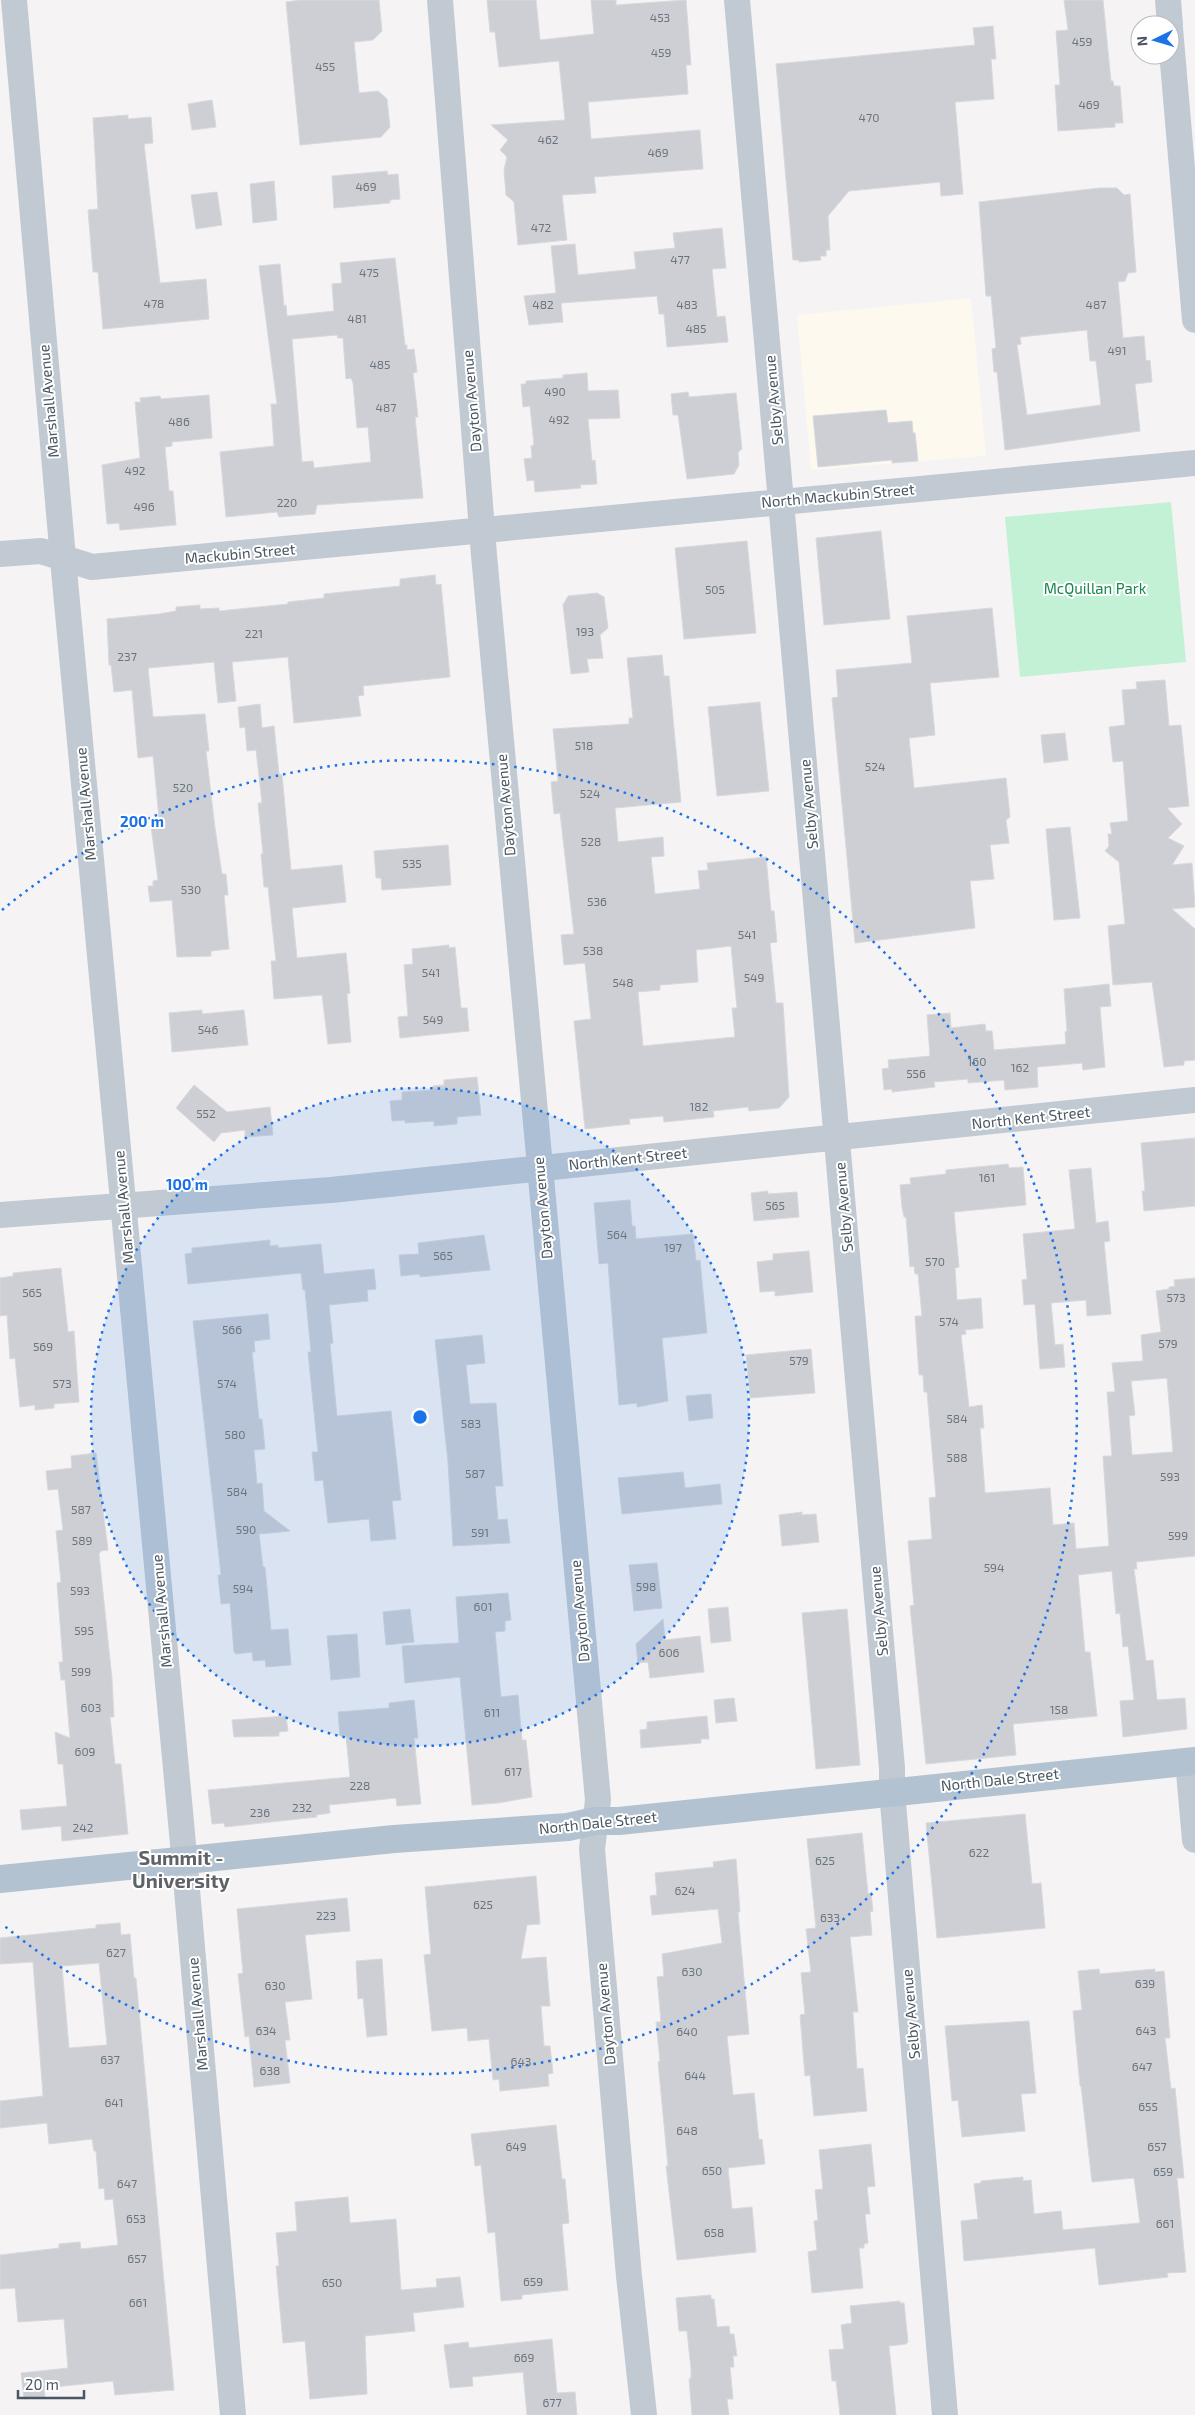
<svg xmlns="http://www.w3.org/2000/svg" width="1195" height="2415" viewBox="0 0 1195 2415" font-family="'Exo 2',sans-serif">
<rect width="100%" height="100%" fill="#f5f3f3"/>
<path fill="#fdf9ef" d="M971,298L986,456L811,470L797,315Z"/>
<path fill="#c3f1d5" d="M1171,502L1186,662L1020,677L1005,517Z"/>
<path fill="#cdcfd5" stroke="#d7d9de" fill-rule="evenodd" d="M301,0H379L382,31L373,40L354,42L359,93L378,91L387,99L390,127L381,137L300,145L286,2Z
M487,0H536L540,40L594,34L591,0H616V5L686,0L691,65H686L688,94L588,102L591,139L700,130L703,169L594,177L596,193L562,195L567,240L518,245L514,202L506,195L504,170L507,157L500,150L508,140L491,125L565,120L559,61L499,67L495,32H490Z
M1064,0H1103L1111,81H1113L1114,86H1120L1123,123H1115V127L1058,131L1055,85H1060L1056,31L1068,30Z
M993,26L996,59H991L994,99L955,102L963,194L941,196L940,182L849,191L828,216L830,250H826V256H820L821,260L799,262V260H793L776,64L975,45L973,28Z
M212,100L216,127L192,130L188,104Z
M128,115V119L151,117L153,143L144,144L160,283L206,279L209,319L103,329L98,272H93L88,210L98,209L93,118Z
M387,171L388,175L398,174L400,199L390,200V203L334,208L332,176Z
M274,181L277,220L253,223L250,184Z
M1099,188H1117L1124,195L1130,194L1136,272L1128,273L1125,281L1118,282L1123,338L1144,336L1146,361L1150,360L1152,382L1135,384L1140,431L1005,450L997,372H994L992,349L996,348L991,296H986L979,202ZM1087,330L1090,361H1096L1101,405L1027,415L1017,345L1021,344L1020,337Z
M217,192L222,225L196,229L191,195Z
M722,228L726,268L712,269L717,317L725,316L728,342L667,347L664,314H659L657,296L561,303L563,322L529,325L524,296L556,293L551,246L575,244L578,275L636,269L634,252L675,248L673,233Z
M395,258L405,345H407V350L414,349L417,372L413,373L418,417H415L423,498L317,505L315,514L279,517L277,512L226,517L220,452L274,446L271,404H277L259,266L280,264L284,306L286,305L287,316L334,311L332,284L342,283L340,263ZM337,335L338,338H343L346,379L351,378L353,383L357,428L368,427L371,462L314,468L313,461L302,462L292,339Z
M587,373L588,391L618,390L620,418L588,419L592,461L595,460L597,484L580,485L581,488L535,492L534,480L527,481L524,459L532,458L531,446L534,445L530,406L523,407L521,384H526V381L563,378V375Z
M688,392L689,397L736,393L742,449L738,452L739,465L734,474L687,479L678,415H673L671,394Z
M209,395L212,438L172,442V446L165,447L169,491H173L176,525L120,530L119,523L107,524L102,465L140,458L135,402H141L140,398L160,396L161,399Z
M886,410L888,423L912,421L913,433H915L918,461L892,463V460L818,467L813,416Z
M881,531L890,619L824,625L816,538Z
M747,541L756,633L684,639L675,548Z
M435,575L436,585L441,584L450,677L363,686L364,695L358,696L361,716L294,723L288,657L232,662L236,701L218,703L214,662L148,668L153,717L205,714L209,751H206L215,828L222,874H226L228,895H224L229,949L211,951V956L177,957L172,900L150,902L148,886H153V881L158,880L151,826L159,818L153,756L138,758L132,690L114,692L111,665H109L107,619L159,614L176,611V607L200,605V609L219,608V611L288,604V602L324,598V594L400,586V579Z
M597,593L604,597L608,628L600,635L603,658L587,659L589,672L571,674L563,605L568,596Z
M992,608L999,677L930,683L935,735L909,738L914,788L1006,778L1010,817L1006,820L1009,843L990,845L994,879L970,881L975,928L855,943L832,698L838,697L836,670L912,663L907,616Z
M662,655L664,676H669L681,802L615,808L618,842L663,837L664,856L651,857L655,894L700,889L698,871L708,870L707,863L766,857L771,911H774L777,942L770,943L776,1003H783L789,1097L779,1108L749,1111L748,1107L713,1111L714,1117L664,1122L663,1116L629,1119L630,1124L585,1129L574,1021L591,1019L585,963L564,965L561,935L574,934L560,813L554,814L551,782L558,781L553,729L629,724V718H633L627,658ZM731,946L737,1008H732L735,1037L643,1046L638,992L660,990V985L698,982L696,950Z
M1165,680L1169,726L1181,725L1189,806L1167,808L1182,824L1168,838L1184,846L1172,865L1192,863L1195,907L1172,909L1195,929V1060L1184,1061V1065L1164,1067L1152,982L1113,985L1108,926L1125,924L1119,862L1105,851L1109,846L1108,834H1112L1110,823L1128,821L1123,761L1113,762L1109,727L1125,725L1122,690L1137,689L1136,682Z
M760,702L769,791L717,796L708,707Z
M260,704L262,728L274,726L279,774L282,775L291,870L342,865L346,902L292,908L297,958L346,953L350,993L347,994L351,1042L328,1044L322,995L274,999L271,961H276L268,887H264L261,854H263L258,803H262L256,750L247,751L245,727L240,728L238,707Z
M1065,733L1068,760L1044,763L1041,735Z
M1070,827L1080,918L1054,920L1046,829Z
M448,845L451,885L382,890L381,878H376L374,851Z
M449,945V948L455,947L461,1008H467L469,1031L400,1038L398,1017L408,1016L404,965L413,964L412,949Z
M1109,984L1111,1006L1100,1007L1105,1067L1083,1070L1082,1063L1037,1067L1038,1087L1005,1090L1004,1080L968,1083V1079L934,1082L935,1087L892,1092V1089L884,1090L882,1069L889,1068L888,1060L930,1056L927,1015L950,1013L951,1028L985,1024L986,1031H992L994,1050L1066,1044L1065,1032L1067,1031L1064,989Z
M202,1010V1014L244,1010L248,1045L172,1052L169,1013Z
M477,1077L481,1115L457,1117V1124L434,1126V1121L405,1123V1120L392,1121L390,1101L402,1100V1092L433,1090V1086L444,1085V1080Z
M194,1085L227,1112L270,1107L273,1135L245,1137V1130L221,1133L214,1142L176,1108Z
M1195,1138V1206L1144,1211L1142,1191H1145L1141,1143Z
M1008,1164L1009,1168L1023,1167L1026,1205L954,1212L959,1267L955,1268L957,1300L981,1298L983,1328L965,1330L966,1334L961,1335L969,1407L982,1405L984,1428H980L985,1493L1050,1488L1053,1525L1074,1523L1076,1549L1109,1546L1103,1456H1112L1107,1392H1115L1112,1363L1143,1361L1141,1335L1161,1332L1156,1291L1169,1289V1287L1175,1286L1174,1280L1195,1278V1556L1136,1562L1137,1569H1134L1146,1661L1153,1660L1157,1700L1185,1698L1187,1729L1123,1737L1120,1701L1134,1700L1128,1646L1123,1647L1120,1613L1116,1614L1112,1571L1078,1575L1085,1652H1090L1097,1716L1013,1724L1016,1755L926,1764L910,1606L914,1605L908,1541L932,1539L929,1498L936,1497L927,1392H924L923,1375H919L915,1316H922L918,1274H915L914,1266L910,1267L906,1217H904L902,1207L900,1185L911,1184L910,1178L946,1174V1170ZM1167,1378L1173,1452L1132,1455L1129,1416L1135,1415L1131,1381Z
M1091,1168L1096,1223L1108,1221L1110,1241L1104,1242L1111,1314L1087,1316L1086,1300L1051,1303L1055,1345L1063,1344L1065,1367L1040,1369L1035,1304L1024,1305L1022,1280L1027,1279L1023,1234L1075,1229L1069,1170Z
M768,1191V1194L797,1192L799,1217L754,1221L751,1193Z
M630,1200L632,1226H635L636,1239L693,1234L696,1261L700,1260L707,1333L662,1338L668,1401L637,1407V1403L619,1405L608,1263L599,1264L594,1203Z
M484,1235L490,1270L420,1277V1274L401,1276L399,1255L419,1254L418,1243Z
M270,1240V1246L278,1245V1248L321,1244L324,1274L374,1269L376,1289L367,1290L368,1301L329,1305L333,1343L330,1344L337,1416L391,1411L401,1500L392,1501L396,1539L371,1541L369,1519L328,1523L323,1480L315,1481L312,1452H318L308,1352H311L305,1290H303L301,1273L188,1284L185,1254L192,1253V1248Z
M809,1251L813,1292L775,1296V1291L760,1292L757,1262L773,1260V1254Z
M61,1268L68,1332L74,1331L79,1402L54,1404V1408L35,1410V1405L20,1407L15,1358L10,1359L7,1315L0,1316V1278L13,1276V1273Z
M268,1314L270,1339L254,1341L255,1352H252L259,1419H262L265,1449L254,1450L257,1484L262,1483L264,1511L290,1531L259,1534L263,1567H265L271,1630L288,1629L291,1665L266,1667L265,1660L253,1661L252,1652L236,1654L234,1652L230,1603L221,1604L218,1575H221L193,1321Z
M482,1335L485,1363L466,1365L470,1404L496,1403L503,1486H495L498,1520L507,1519L510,1543L453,1546L448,1462L435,1340Z
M811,1349L815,1393L750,1398L746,1355Z
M711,1394L713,1418L689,1421L686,1396Z
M96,1453L108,1550L101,1551L99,1554L112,1679L114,1717H110L115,1764H121L128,1834L62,1841L61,1826L22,1830L20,1810L67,1806L63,1764H58L55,1732L70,1738L65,1680H61L59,1662H63L57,1583L61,1582L56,1531L63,1530L58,1489L48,1490L46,1471L72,1468L71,1456Z
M683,1472L685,1488L720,1484L722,1504L622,1514L618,1478Z
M802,1512V1515L816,1514L819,1542L782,1546L779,1515Z
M657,1563L662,1608L634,1611L629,1565Z
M508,1593L511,1620L505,1621V1631L495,1632L501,1697L518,1695L522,1740H526L532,1797L498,1803L472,1805L460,1677L405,1683L402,1646L459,1643L456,1597Z
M728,1607L731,1641L711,1643L708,1609Z
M410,1609L414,1642L386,1645L383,1612Z
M847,1609L860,1765L816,1769L802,1613Z
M663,1619L665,1640L700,1636L704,1672L650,1678L648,1662L638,1663L636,1644Z
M357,1634L360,1677L331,1680L327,1636Z
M734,1698L737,1721L716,1723L714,1700Z
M414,1700L418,1738H414L421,1804L397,1806L396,1798L329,1805L330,1813L316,1815L317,1817L225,1827L224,1823L212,1824L208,1790L350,1777L346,1736H340L338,1712L389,1708V1703Z
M286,1716L288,1731L279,1732V1736L234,1737L232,1720Z
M707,1716L709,1739H701V1743L641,1748L640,1730L647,1729V1722Z
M1025,1814L1032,1884L1041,1883L1045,1928L937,1938L926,1823Z
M862,1833L868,1894L871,1893L873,1911L870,1912L872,1935L850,1937L858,2012H853L857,2069L863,2068L867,2111L814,2116L810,2075L805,2076L800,2015L805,2014L801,1973L811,1972L806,1929L816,1928L807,1839Z
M736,1859L740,1912H738L749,2034L727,2036L733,2095L754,2093L759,2140L762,2139L765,2164L728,2168L732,2209L752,2207L756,2252L677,2260L666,2166H668L658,2062L660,2061L656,2022H661L657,1977L664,1976L662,1954L722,1943L718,1909L652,1915L650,1896L657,1895L655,1873L714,1867L713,1862Z
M536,1876L540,1924L527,1925L521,1959L546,1957L550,2006H541L544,2046H550L553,2073L548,2074L549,2086L500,2091L499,2079L493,2080L489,2039L468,2041L467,2028L432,2031L424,1955L431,1954L425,1887Z
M347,1898L350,1931L305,1935L312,1999L285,2002L290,2040H285L290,2083L254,2087L249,2036L245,2037L238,1974L243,1973L237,1909Z
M120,1923L121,1935L130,1934L134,1978H136L174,2390L115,2395L113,2381L44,2388L45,2397L24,2399L21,2373L68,2368L64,2319L18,2322L15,2288L0,2289V2255L59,2248V2244L80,2242L81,2249L118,2245L113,2199L105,2200L104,2188L99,2189L96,2151H94L92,2139L49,2144L47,2123L0,2128V2101L43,2096L33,1962L0,1964V1938L96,1928V1925ZM99,1963L107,2045L69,2048L62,1966Z
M382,1959L387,2035L367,2037L363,1998L358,1999L356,1961Z
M1099,1969L1100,1974L1155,1969V1972L1164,1971L1170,2038H1165L1171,2089L1175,2088L1184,2178H1177L1186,2272L1167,2273L1168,2277L1099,2285L1095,2248L964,2261L961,2221L978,2219L974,2184L981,2183V2181L1023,2177V2181L1031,2180L1034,2214L1061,2211L1063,2230L1140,2223L1134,2178L1092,2182L1081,2086H1080L1073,2011L1082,2010L1078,1971Z
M1029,2021L1036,2093L1021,2094L1025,2131L962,2137L958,2100L952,2101L945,2026Z
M556,2125L562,2179H565L569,2223L562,2224L568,2290L522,2295V2299L501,2301L495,2232L488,2233L481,2165L475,2166L471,2134Z
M871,2144L875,2186L867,2187L870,2214H865L868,2243L864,2244V2248H859L863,2288L812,2293L808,2252L817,2250L814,2221L818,2220L815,2190L823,2189L819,2150Z
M348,2197L350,2223L396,2219L401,2290L437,2287L436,2279L460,2277L464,2307L413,2313L415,2331L365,2336L367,2394L310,2399L305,2341L283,2343L276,2266H279L276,2233L297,2231L295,2202Z
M711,2295V2299H714L717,2327L729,2326L730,2334H734L737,2356H733L734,2367H730L733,2399H727L729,2415H692L689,2379L691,2378V2369L687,2331H679L676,2298Z
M900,2301V2303H904L908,2342L906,2344L889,2346L896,2415H840L836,2381H832L829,2350L844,2349L841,2325L852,2323L850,2306Z
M552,2339L557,2393L575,2392L577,2415H527L523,2372L472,2377L473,2386L450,2388L444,2345L468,2342L469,2348Z"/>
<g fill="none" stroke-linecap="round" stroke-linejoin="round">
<path stroke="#c1cad2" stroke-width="26" d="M14,0L65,581L182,1833L233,2415
M440,0L484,555L598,1800L592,1849L629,2276L644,2415
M737,0L892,1768V1791L945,2415
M1168,0L1170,25
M1170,28L1195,320
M0,554L41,551L92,567L1195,463
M0,1215L331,1190L1195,1100
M1188,1761L1195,1840"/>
<path stroke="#b3c2d1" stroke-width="28" d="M0,1879L394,1839L568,1827L595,1821H619L1195,1761"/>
</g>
<circle cx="420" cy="1417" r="329" fill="#1a73e8" fill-opacity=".12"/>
<g fill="none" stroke="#1a73e8" stroke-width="2.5" stroke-dasharray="2.5 5">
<circle cx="420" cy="1417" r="329"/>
<path d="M2 910A657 657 0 1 1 2 1924"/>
</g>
<g text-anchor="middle" stroke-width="4" stroke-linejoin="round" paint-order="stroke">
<g font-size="12" fill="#6b747e">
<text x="660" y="22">453</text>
<text x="1082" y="46">459</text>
<text x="661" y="57">459</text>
<text x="325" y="71">455</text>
<text x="1089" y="109">469</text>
<text x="869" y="122">470</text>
<text x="548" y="144">462</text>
<text x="658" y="157">469</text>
<text x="366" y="191">469</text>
<text x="541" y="232">472</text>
<text x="680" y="264">477</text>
<text x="369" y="277">475</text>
<text x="154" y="308">478</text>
<text x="543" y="309">482</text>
<text x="687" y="309">483</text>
<text x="1096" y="309">487</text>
<text x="357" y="323">481</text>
<text x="696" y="333">485</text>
<text x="1117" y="355">491</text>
<text x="380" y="369">485</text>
<text x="555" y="396">490</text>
<text x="386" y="412">487</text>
<text x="559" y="424">492</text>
<text x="179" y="426">486</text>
<text x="135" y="475">492</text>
<text x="287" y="507">220</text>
<text x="144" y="511">496</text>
<text x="715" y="594">505</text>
<text x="585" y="636">193</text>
<text x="254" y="638">221</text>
<text x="127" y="661">237</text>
<text x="584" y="750">518</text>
<text x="875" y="771">524</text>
<text x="183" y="792">520</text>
<text x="590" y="798">524</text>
<text x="591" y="846">528</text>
<text x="412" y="868">535</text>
<text x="191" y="894">530</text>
<text x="597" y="906">536</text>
<text x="747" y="939">541</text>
<text x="593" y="955">538</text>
<text x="431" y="977">541</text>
<text x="754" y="982">549</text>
<text x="623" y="987">548</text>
<text x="433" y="1024">549</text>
<text x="208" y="1034">546</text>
<text x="977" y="1066">160</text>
<text x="1020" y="1072">162</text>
<text x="916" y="1078">556</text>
<text x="699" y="1111">182</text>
<text x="206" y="1118">552</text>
<text x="987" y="1182">161</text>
<text x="775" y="1210">565</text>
<text x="617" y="1239">564</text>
<text x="673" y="1252">197</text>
<text x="443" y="1260">565</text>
<text x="935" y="1266">570</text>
<text x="32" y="1297">565</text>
<text x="1176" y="1302">573</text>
<text x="949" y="1326">574</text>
<text x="232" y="1334">566</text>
<text x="1168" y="1348">579</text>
<text x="43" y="1351">569</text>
<text x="799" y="1365">579</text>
<text x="62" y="1388">573</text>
<text x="227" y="1388">574</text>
<text x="957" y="1423">584</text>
<text x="471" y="1428">583</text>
<text x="235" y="1439">580</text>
<text x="957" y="1462">588</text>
<text x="475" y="1478">587</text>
<text x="1170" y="1481">593</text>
<text x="237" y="1496">584</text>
<text x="81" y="1514">587</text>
<text x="246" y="1534">590</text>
<text x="480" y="1537">591</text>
<text x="1178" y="1540">599</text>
<text x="82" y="1545">589</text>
<text x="994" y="1572">594</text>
<text x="646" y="1591">598</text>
<text x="243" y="1593">594</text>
<text x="80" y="1595">593</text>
<text x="483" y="1611">601</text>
<text x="84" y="1635">595</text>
<text x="669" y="1657">606</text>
<text x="81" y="1676">599</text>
<text x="91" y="1712">603</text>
<text x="1059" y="1714">158</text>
<text x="492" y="1717">611</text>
<text x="85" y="1756">609</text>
<text x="513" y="1776">617</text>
<text x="360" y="1790">228</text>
<text x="302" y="1812">232</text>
<text x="260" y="1817">236</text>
<text x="83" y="1832">242</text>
<text x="979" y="1857">622</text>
<text x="825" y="1865">625</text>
<text x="685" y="1895">624</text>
<text x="483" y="1909">625</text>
<text x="326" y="1920">223</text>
<text x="830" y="1922">633</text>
<text x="116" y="1957">627</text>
<text x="692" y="1976">630</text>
<text x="1145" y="1988">639</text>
<text x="275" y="1990">630</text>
<text x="266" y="2035">634</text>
<text x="1146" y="2035">643</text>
<text x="687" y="2036">640</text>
<text x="110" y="2064">637</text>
<text x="521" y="2066">643</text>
<text x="1142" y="2071">647</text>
<text x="270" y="2075">638</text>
<text x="695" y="2080">644</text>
<text x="114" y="2107">641</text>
<text x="1148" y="2111">655</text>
<text x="687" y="2135">648</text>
<text x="516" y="2151">649</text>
<text x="1157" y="2151">657</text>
<text x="712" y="2175">650</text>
<text x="1163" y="2176">659</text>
<text x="127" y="2188">647</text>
<text x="136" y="2223">653</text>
<text x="1165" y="2228">661</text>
<text x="714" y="2237">658</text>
<text x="137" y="2263">657</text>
<text x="533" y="2286">659</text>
<text x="332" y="2287">650</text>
<text x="138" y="2307">661</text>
<text x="524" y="2362">669</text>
<text x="552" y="2407">677</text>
</g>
<g font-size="15" fill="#4a5661" stroke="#fff">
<text transform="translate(774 400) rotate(-95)" y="5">Selby Avenue</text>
<text transform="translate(49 401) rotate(-95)" y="5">Marshall Avenue</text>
<text transform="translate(472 401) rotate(-95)" y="5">Dayton Avenue</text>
<text transform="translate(838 496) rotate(-5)" y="5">North Mackubin Street</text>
<text transform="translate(240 554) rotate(-5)" y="5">Mackubin Street</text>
<text transform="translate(86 804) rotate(-95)" y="5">Marshall Avenue</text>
<text transform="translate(809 804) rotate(-95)" y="5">Selby Avenue</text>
<text transform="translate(506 805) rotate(-95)" y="5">Dayton Avenue</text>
<text transform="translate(1031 1118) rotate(-6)" y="5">North Kent Street</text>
<text transform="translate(628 1159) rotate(-6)" y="5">North Kent Street</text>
<text transform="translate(124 1207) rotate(-95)" y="5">Marshall Avenue</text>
<text transform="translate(844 1207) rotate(-95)" y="5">Selby Avenue</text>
<text transform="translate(543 1208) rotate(-95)" y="5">Dayton Avenue</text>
<text transform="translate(162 1611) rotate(-95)" y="5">Marshall Avenue</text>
<text transform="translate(580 1611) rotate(-95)" y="5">Dayton Avenue</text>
<text transform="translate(879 1611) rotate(-95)" y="5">Selby Avenue</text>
<text transform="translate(1000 1780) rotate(-6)" y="5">North Dale Street</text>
<text transform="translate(598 1823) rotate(-6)" y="5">North Dale Street</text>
<text transform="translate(198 2014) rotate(-95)" y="5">Marshall Avenue</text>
<text transform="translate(606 2014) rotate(-95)" y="5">Dayton Avenue</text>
<text transform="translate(911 2014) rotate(-95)" y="5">Selby Avenue</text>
</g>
<g font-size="15" fill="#17864f" stroke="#fff">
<text x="1095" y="594">McQuillan Park</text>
</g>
<g font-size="20" font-weight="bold" fill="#5f6368" stroke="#fff">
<text x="181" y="1865">Summit -<tspan x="181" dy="23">University</tspan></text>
</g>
</g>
<circle cx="420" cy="1417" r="8" fill="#1a73e8" stroke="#fff" stroke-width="2.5"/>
<g font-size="15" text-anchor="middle" font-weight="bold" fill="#1a73e8" stroke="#fff" stroke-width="4" stroke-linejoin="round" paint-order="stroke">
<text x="142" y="827">200 m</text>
<text x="187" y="1190">100 m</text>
</g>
<g transform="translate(1155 40) rotate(265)"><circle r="24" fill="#ffffff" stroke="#b7bbc0"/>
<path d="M0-4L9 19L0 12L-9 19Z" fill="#1a73e8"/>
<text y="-8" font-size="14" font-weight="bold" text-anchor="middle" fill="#4a5661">N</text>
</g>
<path d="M18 2390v8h66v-8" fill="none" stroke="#4a5661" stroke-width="2.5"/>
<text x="25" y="2390" font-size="15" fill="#4a5661" stroke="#ffffff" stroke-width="4" paint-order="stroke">20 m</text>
</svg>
